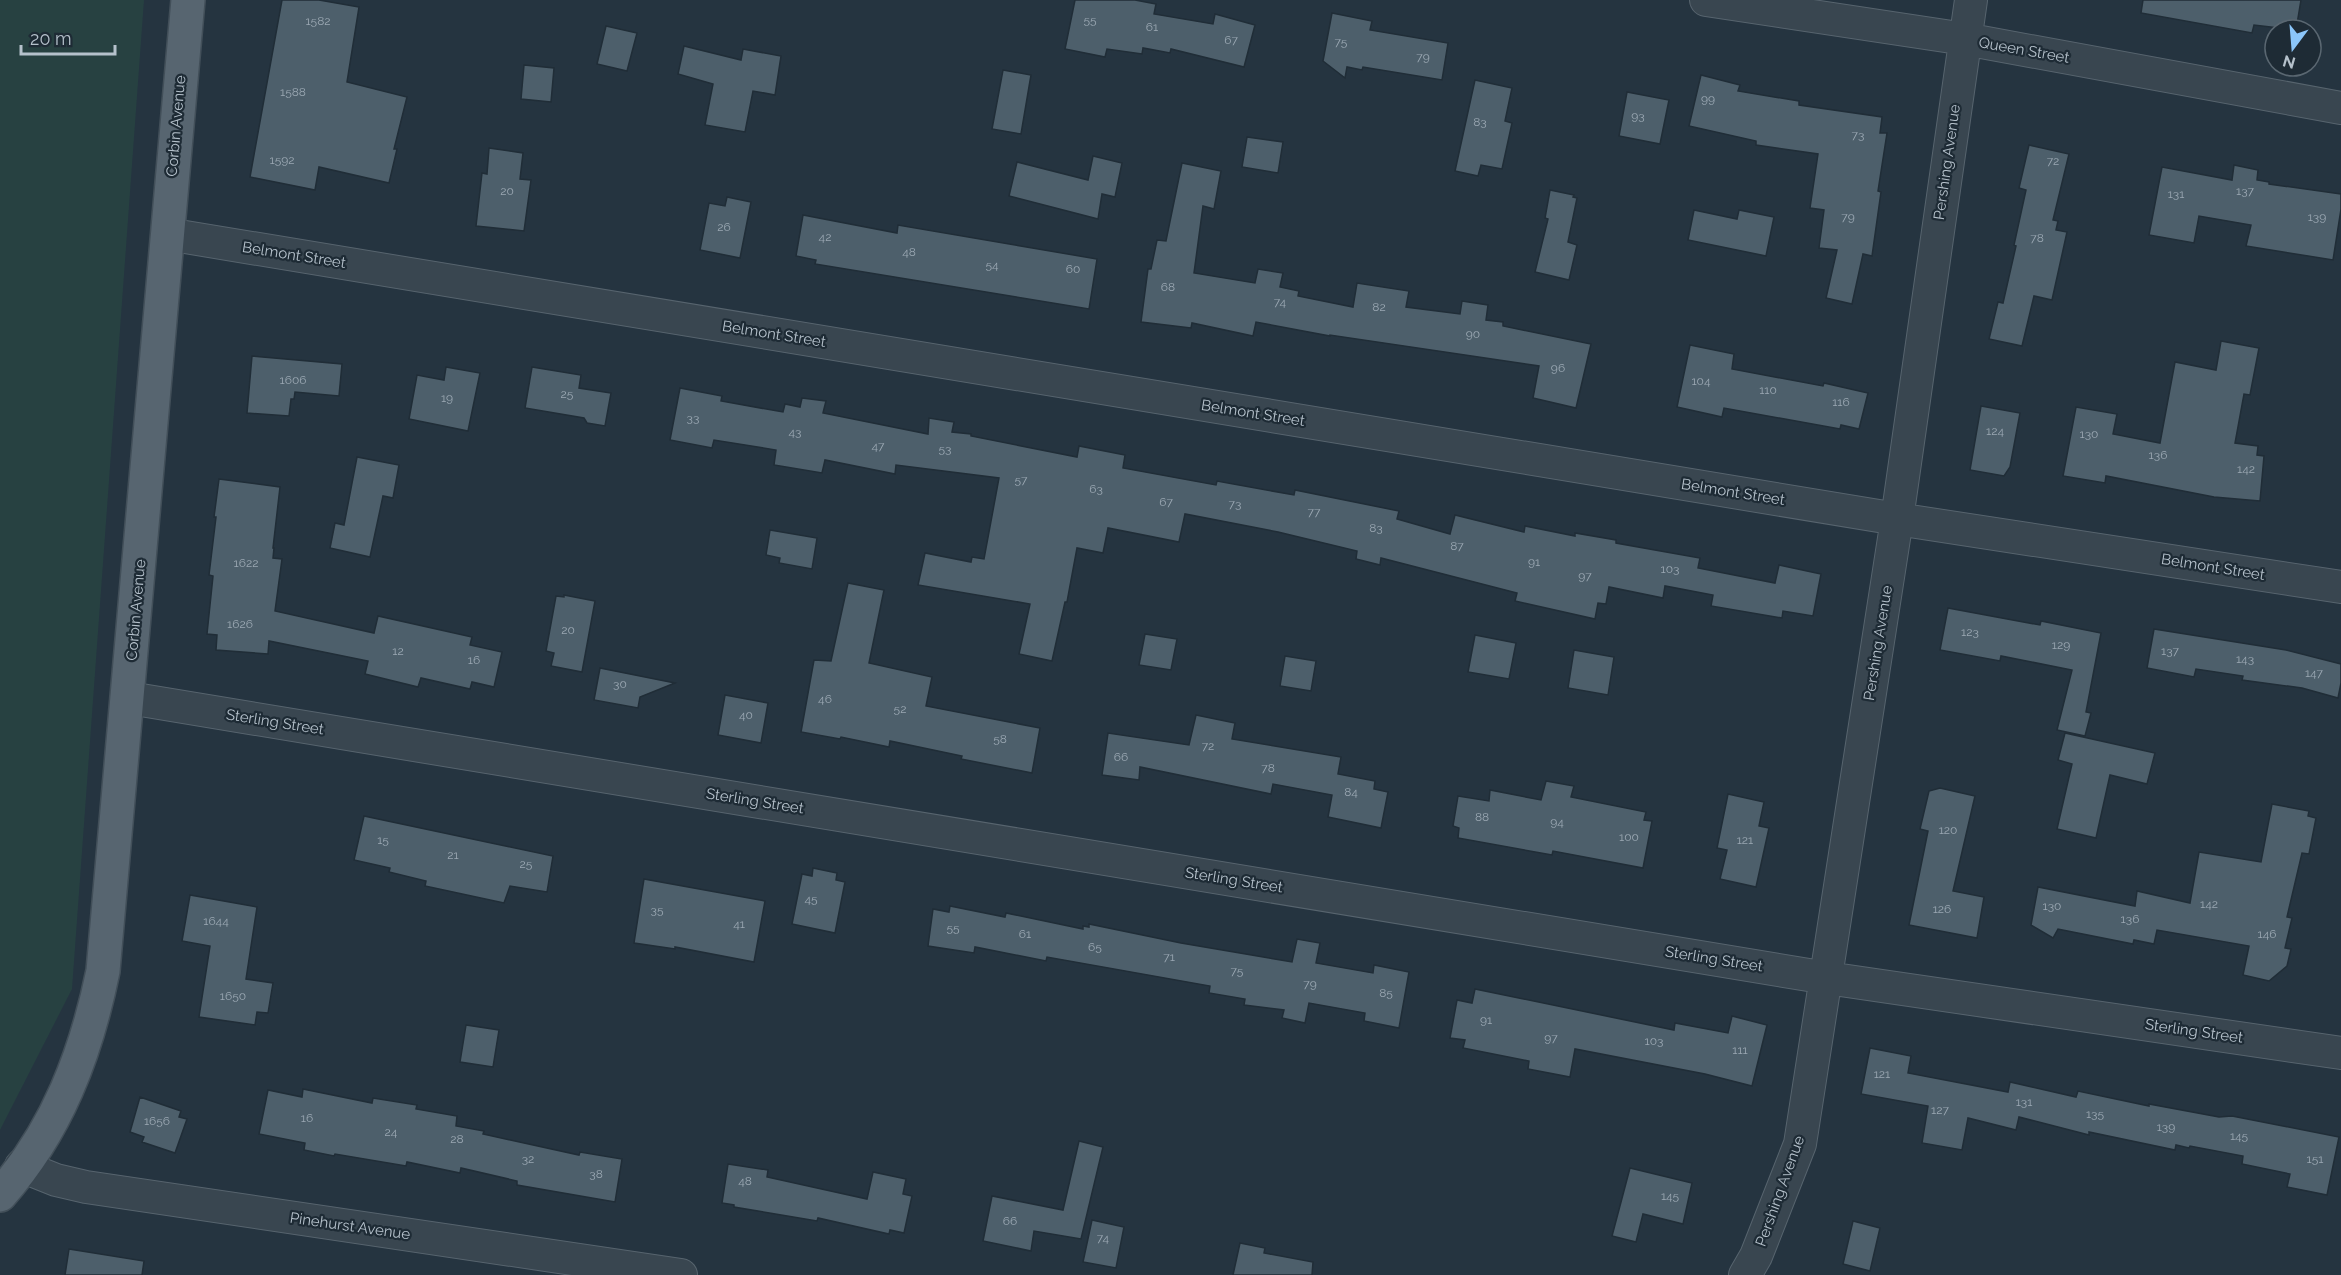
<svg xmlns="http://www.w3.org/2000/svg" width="2341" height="1275" viewBox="0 0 2341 1275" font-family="Raleway,sans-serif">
<rect width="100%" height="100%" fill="#253440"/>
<path fill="#274141" d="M0,0H144L72,989L0,1130Z"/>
<path fill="#4d5f6b" stroke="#202d37" stroke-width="1.5" d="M282,0H319L359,7L347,82L407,97L394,149H397L389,183L319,167L315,190L250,177Z
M1075,0H1135L1156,4L1154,14L1213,24L1215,14L1255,25L1244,67L1171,49L1170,53L1143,48L1142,54L1107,49L1105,57L1065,49Z
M2143,0H2301L2296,30L2254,25L2252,33L2141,13Z
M1332,13L1372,21L1370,30L1448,43L1442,80L1363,67L1362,70L1347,67L1345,78L1323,61Z
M606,26L637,33L627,71L597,64Z
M684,46L741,60L743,49L781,56L775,95L753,91L745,132L705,125L713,84L678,74Z
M524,65L554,68L551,102L521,99Z
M1003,70L1031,75L1021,134L992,129Z
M1701,75L1740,85L1738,91L1799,101V105L1882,117L1880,133H1887L1878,191L1881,192L1872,256L1863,254L1852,304L1826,298L1837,250L1819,248L1824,210L1810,208L1818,154L1756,145V141L1689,126Z
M1475,80L1512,88L1505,121L1512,123L1502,169L1481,165L1478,176L1455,171Z
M1627,92L1669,100L1660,144L1619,136Z
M1247,137L1283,142L1278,173L1242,167Z
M2029,145L2069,154L2053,220L2058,221L2056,230L2067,232L2052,300L2034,296L2022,346L1989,339L1998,302L2003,303L2016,246L2014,245L2026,190L2019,188Z
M489,148L523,153L520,179L531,180L524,231L476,226L482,173L487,174Z
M1093,156L1122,163L1115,197L1102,194L1098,219L1009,196L1017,162L1088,180Z
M1182,163L1221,171L1214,209L1203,206L1194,273L1255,283L1258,269L1283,273L1280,287L1299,291L1298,296L1353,307L1357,283L1409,291L1406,307L1460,314L1462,301L1488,305L1486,320L1503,322V326L1591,344L1576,408L1533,398L1539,366L1330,335V336L1256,322L1253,336L1192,323L1191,328L1141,322L1148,269H1151L1157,240L1166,241Z
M2234,165L2258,170L2257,180L2269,182V184L2341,194V209L2333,260L2246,246L2251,225L2199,216L2194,243L2149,235L2162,167L2232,180Z
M1550,190L1574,195L1573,197L1577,198L1568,242L1577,245L1569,280L1535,272L1548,219L1545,218Z
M727,197L751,202L740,258L700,250L709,203L725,206Z
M1694,210L1737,219L1739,210L1774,217L1766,256L1688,240Z
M803,215L897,233L898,225L1097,259L1089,309L815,264L816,260L796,256Z
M2221,341L2259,348L2250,395L2244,394L2235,443L2258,446L2257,455L2264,456L2260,501L2214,497L2106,476L2105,483L2063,476L2076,407L2117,414L2113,434L2160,443L2175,362L2216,370Z
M1690,345L1734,354L1732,369L1823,386L1824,383L1868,393L1859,429L1841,425L1840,429L1724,408L1722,417L1677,407Z
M252,356L342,364L339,396L295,392L294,399H291L289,416L247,413Z
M446,367L480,373L468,431L409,419L417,375L444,380Z
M532,367L581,375L579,388L611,393L605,426L587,423L584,418L525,408Z
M680,388L722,396L721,401L783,412L785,404L800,407L802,398L826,401L823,413L928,434L929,418L954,422L952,432L971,434V436L1077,457L1079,446L1125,455L1123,468L1216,485L1217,481L1294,495L1295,490L1399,511L1397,519L1450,534L1455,515L1524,532L1525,526L1575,536V533L1616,540V543L1700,558L1698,568L1775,583L1779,565L1821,574L1813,616L1783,611L1782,618L1711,606L1713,595L1665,586L1663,598L1609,587L1606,604L1598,603L1595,619L1515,601L1517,593L1381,558L1380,565L1356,559L1357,551L1278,532L1185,514L1179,542L1108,528L1103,553L1077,548L1067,602H1065L1052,661L1019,654L1030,604L918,585L925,553L971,562L972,557L984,559L999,478L896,465L895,474L825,460L822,473L774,465L776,450L714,440L712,448L670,440Z
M1981,406L2020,413L2010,467L2004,476L1970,470Z
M357,457L399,465L393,498L383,496L370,557L330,548L335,523L344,525Z
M219,479L280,487L273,548H274L273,558L282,559L275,611L374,633L378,616L472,637L470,645L502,652L494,687L472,682L470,689L421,678L418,687L365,674L368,661L269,641L268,654L216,650L217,635L207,634L213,576L209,575L216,517H214Z
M770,530L817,538L812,569L779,563L780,558L766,555Z
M848,583L884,590L869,663L932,677L926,706L1040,728L1032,773L961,759L962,756L890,741L889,747L841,737L840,739L801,732L814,660L831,661Z
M564,595L595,601L582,672L551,666L554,653L546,651L556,596L564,597Z
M1948,608L2040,625L2041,621L2101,633L2086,712L2091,713L2085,736L2057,730L2072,670L2001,656L2000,661L1940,650Z
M2154,629L2286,650L2341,664V683L2338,698L2302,688L2242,680L2243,676L2196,669L2194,677L2147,668Z
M1145,634L1177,639L1171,670L1139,665Z
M1475,635L1516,643L1509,679L1468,672Z
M1574,650L1614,657L1608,695L1568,688Z
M1285,656L1316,661L1311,691L1280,686Z
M600,668L675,683L640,697L638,708L594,700Z
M725,695L768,703L761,743L718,735Z
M1196,715L1235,723L1232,739L1341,757L1338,774L1375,781L1374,789L1388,792L1381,828L1328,817L1332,795L1273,784L1271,794L1140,767L1139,780L1102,775L1108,733L1189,745Z
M2065,733L2155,753L2147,784L2110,775L2096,838L2057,829L2072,764L2058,760Z
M1546,781L1574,786L1571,797L1646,812L1644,820L1652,821L1643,868L1553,851L1552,855L1458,838L1459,828L1453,826L1458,796L1489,801L1490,790L1541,800Z
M1940,788L1975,796L1953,891L1984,897L1977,938L1909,925L1928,831L1920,829L1929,791Z
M1728,794L1764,802L1759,826L1769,828L1756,887L1720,879L1727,850L1717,848Z
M2272,804L2309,811L2308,816L2316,818L2309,854L2302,853L2287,917L2292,918L2285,948L2291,949L2287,966L2269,981L2243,975L2249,946L2157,930L2154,944L2134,940L2133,944L2058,929L2053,938L2031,925L2038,887L2135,906L2137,891L2190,903L2199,852L2261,862Z
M364,816L553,856L547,892L510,886L504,903L425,886L426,881L389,872L390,868L354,860Z
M813,868L837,873L836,880L845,882L835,933L792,924L802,874L812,876Z
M644,879L765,901L754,962L675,947V949L634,943Z
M190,895L257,907L246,979L273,983L268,1013L257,1012L255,1025L199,1017L210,946L182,941Z
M950,906L1005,917L1006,913L1083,929V926L1089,927V924L1181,943L1292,962L1297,939L1320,943L1316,963L1373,973L1374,965L1409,972L1399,1028L1364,1021L1365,1013L1309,1003L1305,1023L1282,1018L1284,1010L1244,1005L1245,999L1209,993L1210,986L1047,957L1046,961L975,947L974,953L928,946L933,909L949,912Z
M1475,989L1674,1030L1675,1023L1728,1033L1732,1016L1767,1025L1752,1086L1705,1074L1575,1049L1570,1077L1528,1069L1529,1061L1463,1048L1465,1040L1450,1038L1457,1000L1472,1003Z
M466,1025L499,1030L493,1067L460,1062Z
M1870,1048L1911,1056L1908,1073L2008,1092L2010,1082L2076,1097L2078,1091L2149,1106V1104L2219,1117L2232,1116L2339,1137L2327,1195L2287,1187L2290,1174L2242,1164L2243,1156L2190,1146L2189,1148L2176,1145L2175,1150L2089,1132V1135L2019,1117L2016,1130L1968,1118L1962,1150L1922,1143L1928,1106L1861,1094Z
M303,1089L372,1103L373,1098L417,1105L416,1109L457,1116L456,1126L484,1131L483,1134L579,1155L580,1152L622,1159L615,1202L517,1185V1181L461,1168L460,1173L407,1162L406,1166L335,1154L334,1156L304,1150L305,1143L259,1134L268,1090L302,1097Z
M140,1097L181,1111L179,1117L187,1119L175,1153L142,1142L144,1137L130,1132Z
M1079,1141L1103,1147L1081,1239L1034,1231L1031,1251L983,1241L992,1196L1063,1210Z
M728,1164L768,1170L767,1177L867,1199L873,1172L906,1179L903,1194L912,1196L904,1233L890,1230L889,1234L818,1218L817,1221L734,1207V1205L722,1203Z
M1630,1168L1692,1183L1683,1224L1643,1214L1636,1242L1612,1236Z
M1092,1220L1124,1227L1116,1268L1083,1262Z
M1853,1221L1880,1228L1870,1271L1843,1264Z
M1240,1243L1265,1248L1264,1253L1313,1262L1312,1275H1233Z
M69,1249L144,1261L142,1275H65Z"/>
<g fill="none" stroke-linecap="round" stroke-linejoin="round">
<g stroke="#57646e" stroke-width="34">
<path id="minor" d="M1706,0L1965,39L2341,108
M167,234L1897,519L2341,587
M129,698L1827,978L2341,1053
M21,1166L56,1180L86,1187L681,1275
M1745,1275L1756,1256L1800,1144L1897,519L1971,0"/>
</g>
<g stroke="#424f59" stroke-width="36">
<path id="major" d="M0,1195C57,1131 86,1054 103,971L188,0"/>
</g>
<use href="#minor" stroke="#394650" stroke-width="32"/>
<use href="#major" stroke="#576570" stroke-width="33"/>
</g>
<g text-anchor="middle" stroke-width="4.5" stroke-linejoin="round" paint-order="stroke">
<g font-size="12" fill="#9ba8b3">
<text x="1090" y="24">55</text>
<text x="318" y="25">1582</text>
<text x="1152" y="31">61</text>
<text x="1231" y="44">67</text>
<text x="1341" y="46">75</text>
<text x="1423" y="61">79</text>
<text x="293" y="96">1588</text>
<text x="1708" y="103">99</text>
<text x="1638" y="120">93</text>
<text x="1480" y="126">83</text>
<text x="1858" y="139">73</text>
<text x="282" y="164">1592</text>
<text x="2053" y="165">72</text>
<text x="507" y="195">20</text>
<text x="2245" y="195">137</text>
<text x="2176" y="198">131</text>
<text x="1848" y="221">79</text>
<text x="2317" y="221">139</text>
<text x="724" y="231">26</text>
<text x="825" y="241">42</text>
<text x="2037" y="242">78</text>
<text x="909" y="256">48</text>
<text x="992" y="269">54</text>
<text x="1073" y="273">60</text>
<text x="1168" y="291">68</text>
<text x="1280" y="306">74</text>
<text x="1379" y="311">82</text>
<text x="1473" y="338">90</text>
<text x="1558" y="372">96</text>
<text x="293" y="384">1606</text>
<text x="1701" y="385">104</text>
<text x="1768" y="394">110</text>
<text x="567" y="398">25</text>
<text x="447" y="402">19</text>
<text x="1841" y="406">116</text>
<text x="693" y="422">33</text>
<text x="1995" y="435">124</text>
<text x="795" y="436">43</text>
<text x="2089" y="438">130</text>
<text x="878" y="450">47</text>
<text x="945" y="453">53</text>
<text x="2158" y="459">136</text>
<text x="2246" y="473">142</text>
<text x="1021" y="484">57</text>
<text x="1096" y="493">63</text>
<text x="1166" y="506">67</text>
<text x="1235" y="508">73</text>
<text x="1314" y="516">77</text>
<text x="1376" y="532">83</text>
<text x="1457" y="550">87</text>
<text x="1534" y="566">91</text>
<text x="246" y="567">1622</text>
<text x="1670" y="573">103</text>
<text x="1585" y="580">97</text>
<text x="240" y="628">1626</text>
<text x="568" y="634">20</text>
<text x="1970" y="636">123</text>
<text x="2061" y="649">129</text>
<text x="398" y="655">12</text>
<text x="2170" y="655">137</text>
<text x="2245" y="663">143</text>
<text x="474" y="664">16</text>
<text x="2314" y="677">147</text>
<text x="620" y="688">30</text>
<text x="825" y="703">46</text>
<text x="900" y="713">52</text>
<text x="746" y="719">40</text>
<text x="1000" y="743">58</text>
<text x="1208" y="750">72</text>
<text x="1121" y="761">66</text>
<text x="1268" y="772">78</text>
<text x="1351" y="796">84</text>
<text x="1482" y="821">88</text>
<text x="1557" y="826">94</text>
<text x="1948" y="834">120</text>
<text x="1629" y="841">100</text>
<text x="383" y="844">15</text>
<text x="1745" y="844">121</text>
<text x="453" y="859">21</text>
<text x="526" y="868">25</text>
<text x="811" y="903">45</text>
<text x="2209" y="908">142</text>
<text x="2052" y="910">130</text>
<text x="1942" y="913">126</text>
<text x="657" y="914">35</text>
<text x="2130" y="923">136</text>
<text x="216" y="925">1644</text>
<text x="739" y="928">41</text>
<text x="953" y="932">55</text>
<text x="1025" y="938">61</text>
<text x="2267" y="938">146</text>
<text x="1095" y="951">65</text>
<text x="1169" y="961">71</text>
<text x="1237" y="975">75</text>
<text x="1310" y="988">79</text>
<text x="1386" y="997">85</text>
<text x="233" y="1000">1650</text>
<text x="1486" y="1024">91</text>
<text x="1551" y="1042">97</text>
<text x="1654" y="1045">103</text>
<text x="1740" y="1054">111</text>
<text x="1882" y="1078">121</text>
<text x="2024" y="1106">131</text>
<text x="1940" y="1114">127</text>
<text x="2095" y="1118">135</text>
<text x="307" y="1122">16</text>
<text x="157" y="1125">1656</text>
<text x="2166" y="1131">139</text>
<text x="391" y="1136">24</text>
<text x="2239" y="1140">145</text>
<text x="457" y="1143">28</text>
<text x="528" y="1163">32</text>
<text x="2315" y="1163">151</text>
<text x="596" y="1178">38</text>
<text x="745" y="1185">48</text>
<text x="1670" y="1200">145</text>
<text x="1010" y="1225">66</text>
<text x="1103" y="1242">74</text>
</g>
<g font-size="15" fill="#b5c1cb" stroke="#1e2b35">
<text transform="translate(2024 50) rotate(10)" y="5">Queen Street</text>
<text transform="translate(176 126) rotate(-85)" y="5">Corbin Avenue</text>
<text transform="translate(1947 162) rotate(-82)" y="5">Pershing Avenue</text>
<text transform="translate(294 255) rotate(9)" y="5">Belmont Street</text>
<text transform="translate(774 334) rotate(9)" y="5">Belmont Street</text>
<text transform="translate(1253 413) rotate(9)" y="5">Belmont Street</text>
<text transform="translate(1733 492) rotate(9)" y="5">Belmont Street</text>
<text transform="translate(2213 567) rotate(9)" y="5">Belmont Street</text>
<text transform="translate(136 610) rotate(-85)" y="5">Corbin Avenue</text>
<text transform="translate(1878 643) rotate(-81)" y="5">Pershing Avenue</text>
<text transform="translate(275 722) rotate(9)" y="5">Sterling Street</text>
<text transform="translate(755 801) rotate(9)" y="5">Sterling Street</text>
<text transform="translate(1234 880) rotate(9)" y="5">Sterling Street</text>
<text transform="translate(1714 959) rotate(9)" y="5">Sterling Street</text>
<text transform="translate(2194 1031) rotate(8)" y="5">Sterling Street</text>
<text transform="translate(1780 1191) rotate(-70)" y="5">Pershing Avenue</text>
<text transform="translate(350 1226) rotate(8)" y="5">Pinehurst Avenue</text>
</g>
</g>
<g transform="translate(2293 48) rotate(196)"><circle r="28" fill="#1e2b35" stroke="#5a6771" stroke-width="1.5"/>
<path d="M0-4.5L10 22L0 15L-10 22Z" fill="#8bc6fa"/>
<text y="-9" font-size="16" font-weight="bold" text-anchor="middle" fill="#b5c1cb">N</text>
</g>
<path d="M21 45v9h94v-9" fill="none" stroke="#b5c1cb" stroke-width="3"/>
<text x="30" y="45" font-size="18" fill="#b5c1cb" stroke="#1e2b35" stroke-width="4.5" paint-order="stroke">20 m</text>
</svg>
